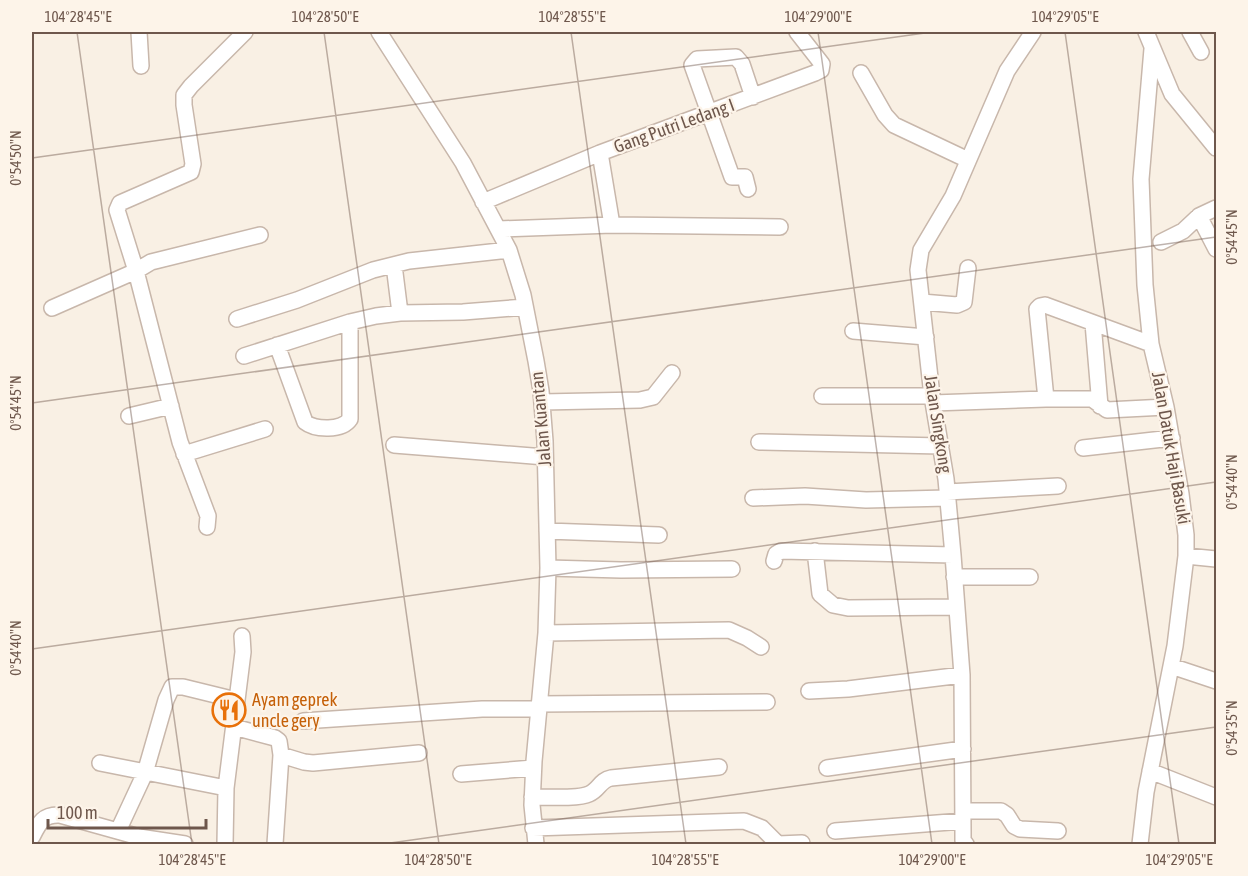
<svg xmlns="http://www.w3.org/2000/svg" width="1248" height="876" viewBox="0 0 1248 876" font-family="'Asap Condensed',sans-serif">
<rect width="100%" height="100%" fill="#f9f0e4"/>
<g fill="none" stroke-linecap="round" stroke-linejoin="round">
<g stroke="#c8b7ab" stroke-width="18">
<path id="minor" d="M139,32L141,66
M379,32L463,163L509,250L523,295L536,361L541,391L545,441L548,568L546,633L534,761L532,805L536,844
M1146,32L1172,94L1216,148
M1190,32L1201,52
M861,73L885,115L894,125L968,160
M600,153L612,225
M748,189L745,177H732L692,65L697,59L736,57L742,64L753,97
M483,202L600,153L815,73L821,70L822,64L797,32
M1199,216L1216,249
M499,229L612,225L780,227
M1161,242L1183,231L1199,216L1216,208
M394,265L400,313
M922,302L957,305L964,302L968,268
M52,308L136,271L151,262L260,235
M237,319L297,300L373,270L409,261L509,250
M1093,323L1100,406
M853,331L926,337
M277,345L305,422C315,430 342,431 350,419V322
M244,356L350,322L376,316L400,313L463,312L525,307
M822,396H932
M1046,399H1092L1107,410L1166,407
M542,402L640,400L653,397L672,373
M933,403L1046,399L1037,309L1040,306L1045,305L1151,344
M129,416L171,406
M759,442L941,446
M394,445L545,457
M1083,448L1172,438
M184,454L265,429
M947,492L1058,486
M753,498L805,496L866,500L947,498
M207,527L208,516L180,442L136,271L117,210L120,203L191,172L193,164L184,105V95L191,86L245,32
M547,531L659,535
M815,551L820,594L833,605L848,608L956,607
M1186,556L1216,559
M774,561L776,554L781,551L953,555
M548,568L621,570L732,569
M954,577H1030
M546,633L729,630L747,638L761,647
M1171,666L1216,681
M809,691L848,689L962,675
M540,704L767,702
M303,721L482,709H539
M234,727L275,738L279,741L281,755L275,844
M281,755L304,762L313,763L419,753
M100,763L226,788
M827,768L963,749
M1150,771L1216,797
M461,774L533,768
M532,797C545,797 579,799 589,794C599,790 600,780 611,778L719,767
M963,811H1001L1007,815L1014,826L1020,829L1058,831
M533,828L744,821L762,828L778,844L802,843
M118,831L145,773L166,700L172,687H183L236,700
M835,831L963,821
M32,837C39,823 43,814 60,815L139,837L185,844
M225,844L226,788L243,652L242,636
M966,844L963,841V831L962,675L953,555L946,479L932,396L918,270L921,250L953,196L1007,71L1033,32
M1140,844L1146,792L1175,646L1186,556V535L1181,494L1166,407L1151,344L1145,285L1141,179L1152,49"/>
</g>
<use href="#minor" stroke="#fff" stroke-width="15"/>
</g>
<path fill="none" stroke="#6e574c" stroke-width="1.5" stroke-opacity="0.45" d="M77,32L192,844M324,32L439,844M571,32L686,844M818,32L932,844M1065,32L1179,844M32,158L932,32M32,403L1216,237M32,649L1216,482M383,844L1216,727"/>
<defs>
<g id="restaurant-ring" transform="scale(1.725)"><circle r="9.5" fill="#fdf4e9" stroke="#e8710a" stroke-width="1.5"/><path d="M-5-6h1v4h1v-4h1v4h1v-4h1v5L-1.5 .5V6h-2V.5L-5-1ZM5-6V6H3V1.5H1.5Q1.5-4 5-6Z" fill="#e8710a"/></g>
</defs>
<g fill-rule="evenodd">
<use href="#restaurant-ring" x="229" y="710"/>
</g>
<g text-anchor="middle" stroke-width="4.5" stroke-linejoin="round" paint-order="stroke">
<g font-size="18" fill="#6e574c" stroke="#fdf4e9">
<text transform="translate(674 126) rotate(-20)" y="6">Gang Putri Ledang I</text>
<text transform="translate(541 419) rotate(-95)" y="6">Jalan Kuantan</text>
<text transform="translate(938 424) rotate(81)" y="6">Jalan Singkong</text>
<text transform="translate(1171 448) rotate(80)" y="6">Jalan Datuk Haji Basuki</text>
</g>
<g font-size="18" fill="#c56008" stroke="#fdf4e9" text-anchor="start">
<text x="252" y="706">Ayam geprek<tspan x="252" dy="21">uncle gery</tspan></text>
</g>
</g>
<rect width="1248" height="876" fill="none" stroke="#fdf4e9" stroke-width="66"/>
<path d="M48 819v9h158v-9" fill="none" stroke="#6e574c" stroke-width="3"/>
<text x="57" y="819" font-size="18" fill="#6e574c" stroke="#fdf4e9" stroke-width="4.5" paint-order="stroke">100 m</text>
<rect x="33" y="33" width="1182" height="810" fill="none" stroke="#6e574c" stroke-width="2"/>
<g font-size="15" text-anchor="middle" fill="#6e574c">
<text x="78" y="22">104°28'45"E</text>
<text x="325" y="22">104°28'50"E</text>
<text x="572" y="22">104°28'55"E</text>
<text x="818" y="22">104°29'00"E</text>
<text x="1065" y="22">104°29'05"E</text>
<text transform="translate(16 158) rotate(-90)" y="5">0°54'50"N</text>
<text transform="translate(1232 237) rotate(-90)" y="5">0°54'45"N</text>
<text transform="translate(16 403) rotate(-90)" y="5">0°54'45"N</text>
<text transform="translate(1232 482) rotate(-90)" y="5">0°54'40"N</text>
<text transform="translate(16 648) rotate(-90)" y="5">0°54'40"N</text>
<text transform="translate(1232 728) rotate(-90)" y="5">0°54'35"N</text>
<text x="192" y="865">104°28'45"E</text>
<text x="438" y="865">104°28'50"E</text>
<text x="685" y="865">104°28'55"E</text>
<text x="932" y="865">104°29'00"E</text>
<text x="1179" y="865">104°29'05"E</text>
</g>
</svg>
